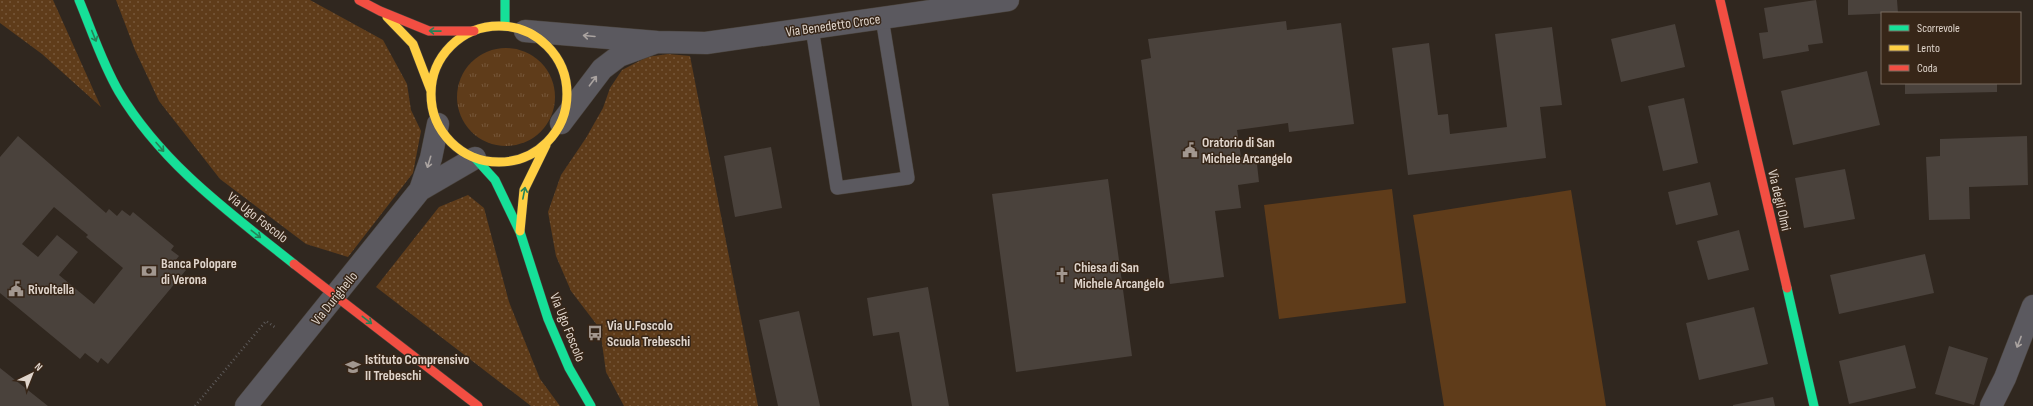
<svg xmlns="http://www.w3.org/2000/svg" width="2033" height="406" viewBox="0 0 2033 406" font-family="'Sofia Sans Condensed',sans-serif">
<defs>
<pattern id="grass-tufts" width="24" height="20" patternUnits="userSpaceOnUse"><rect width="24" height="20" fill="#5f3c1a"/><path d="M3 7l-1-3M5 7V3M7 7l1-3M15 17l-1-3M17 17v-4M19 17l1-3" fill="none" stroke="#76573a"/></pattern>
<pattern id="park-dots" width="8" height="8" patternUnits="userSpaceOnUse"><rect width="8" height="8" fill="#5f3c1a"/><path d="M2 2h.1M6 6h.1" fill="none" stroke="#76573a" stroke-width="1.8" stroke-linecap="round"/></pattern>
</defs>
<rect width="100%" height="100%" fill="#30271f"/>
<path fill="url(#grass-tufts)" d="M457 97a49 49 0 1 1 98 0a49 49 0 1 1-98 0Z"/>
<path fill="url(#park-dots)" d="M0,0H53L101,107L42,54L0,23Z
M116,0H310L383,40L407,84L411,110L421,131L413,173L348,257L306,244L220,179L159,101L135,50Z
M668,54L690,56L758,406H624L606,372L600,329L571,291L556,256L548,212L561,175L586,138L603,108L610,88L622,70L647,57Z
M468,195L484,208L509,302L540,379L560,406H531L376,287L439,207Z"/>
<path fill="#5f3c1a" d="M1392,189L1406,303L1279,319L1264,205Z
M1571,190L1606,406H1444L1413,215Z"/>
<path fill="#4a423c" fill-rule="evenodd" d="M1816,0L1823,43L1808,45L1809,51L1763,59L1759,33L1768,32L1764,8Z
M1848,0H1897L1898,13L1848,15Z
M1286,21L1287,30L1341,23L1354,124L1289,132L1288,123L1237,130L1241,157L1256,155L1259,182L1238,185L1241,208L1215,211L1224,277L1170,284L1141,60L1151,58L1148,39Z
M1675,24L1685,67L1621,82L1611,39Z
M1552,27L1562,105L1540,107L1546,158L1408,175L1392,48L1429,43L1438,115L1448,114L1450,134L1507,127L1495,34Z
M1867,71L1880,125L1793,145L1781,91Z
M1905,83H1997V92L1905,94Z
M1684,98L1698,163L1663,171L1648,106Z
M18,136L106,213L109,209L117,216L122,210L130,216L133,212L174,246L171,250L179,256L175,261L186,270L108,364L101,358L98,363L85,353L80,359L0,293V157ZM54,207L88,235L86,237L123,268L94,304L59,275L78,252L57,235L38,257L22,244Z
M2027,136L2028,185L1969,187L1970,219L1929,220L1926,157L1940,156V139Z
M771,147L782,208L735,217L724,156Z
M1845,169L1855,219L1804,228L1795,178Z
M1108,179L1132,356L1016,372L992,194Z
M1710,182L1718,215L1676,225L1668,192Z
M1739,230L1749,270L1708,280L1697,241Z
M1925,254L1934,293L1839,314L1830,275Z
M928,287L949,406H912L899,332L873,336L867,298Z
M1754,307L1768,364L1699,380L1686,323Z
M799,311L820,406H778L759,320Z
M1905,345L1916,388L1849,404L1839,361Z
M1949,346L1988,358L1974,405L1935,394Z
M0,368L48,406H0Z
M1773,397L1775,406H1733V405Z"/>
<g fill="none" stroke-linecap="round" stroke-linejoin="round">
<g stroke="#4a433c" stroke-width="14">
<path id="lane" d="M812,28L837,188L908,178L882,18"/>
</g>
<g stroke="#4a433c" stroke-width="23">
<path id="street" d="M525,31L657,42L619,56L602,69L561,123
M657,42L706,43L1008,0
M438,124L431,158L420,190L475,158
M246,406L420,190
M1991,406L2005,378L2033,306"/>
</g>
<g stroke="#4a433c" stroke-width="10">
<path id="fast" d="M79,0C92,31 102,63 119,92C162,164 230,213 294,264
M505,0V26
M475,158L495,180L520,232L548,319L569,368L591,406
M1787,288L1814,406"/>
</g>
<g stroke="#4a433c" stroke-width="10">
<path id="slow" d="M387,17L413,44L431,91
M431 94a68 68 0 1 1 136 0a68 68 0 1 1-136 0Z
M520,231L524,190L546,145"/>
</g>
<g stroke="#4a433c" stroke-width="10">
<path id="jam" d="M359,0L380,11L429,31H474
M1720,0L1787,288
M294,264L478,406"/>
</g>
<path stroke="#5e5b5b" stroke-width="2.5" stroke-dasharray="1 3" stroke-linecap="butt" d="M195,406L266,321L276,328"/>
<use href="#lane" stroke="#5b595f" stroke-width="13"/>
<use href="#street" stroke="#5b595f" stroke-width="22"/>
<use href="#fast" stroke="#16e098" stroke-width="9"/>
<use href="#slow" stroke="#ffcf43" stroke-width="9"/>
<use href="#jam" stroke="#f24e42" stroke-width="9"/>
</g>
<defs><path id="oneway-shaft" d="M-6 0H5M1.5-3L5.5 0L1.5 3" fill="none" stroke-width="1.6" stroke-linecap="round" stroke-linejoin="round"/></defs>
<g stroke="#268358">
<use href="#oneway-shaft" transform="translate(435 31) rotate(-179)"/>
<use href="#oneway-shaft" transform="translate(94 36) rotate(68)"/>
<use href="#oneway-shaft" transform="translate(160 147) rotate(49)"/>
<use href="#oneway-shaft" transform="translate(524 193) rotate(-79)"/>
<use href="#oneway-shaft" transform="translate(256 234) rotate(38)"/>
<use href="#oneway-shaft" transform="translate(367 320) rotate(38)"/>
</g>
<g stroke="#aaa3a0">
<use href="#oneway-shaft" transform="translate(589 36) rotate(-175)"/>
<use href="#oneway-shaft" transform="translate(593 81) rotate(-53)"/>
<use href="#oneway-shaft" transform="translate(429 162) rotate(107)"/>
<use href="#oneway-shaft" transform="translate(2019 342) rotate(111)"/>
</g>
<defs>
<g id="civic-bare" transform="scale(1.2)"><path d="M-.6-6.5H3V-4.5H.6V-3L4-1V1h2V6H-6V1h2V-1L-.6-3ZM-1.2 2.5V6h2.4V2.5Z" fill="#a2978f" stroke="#372618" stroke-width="2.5" paint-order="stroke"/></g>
<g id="bank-bare" transform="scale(1.2)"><path d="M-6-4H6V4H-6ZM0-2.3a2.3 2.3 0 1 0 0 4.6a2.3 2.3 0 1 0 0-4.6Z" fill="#a2978f" stroke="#372618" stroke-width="2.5" paint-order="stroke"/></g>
<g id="church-bare" transform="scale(1.2)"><path d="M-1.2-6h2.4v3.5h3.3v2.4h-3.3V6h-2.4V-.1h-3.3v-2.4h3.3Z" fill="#a2978f" stroke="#372618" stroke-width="2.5" paint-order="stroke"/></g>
<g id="bus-bare" transform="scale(1.2)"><path d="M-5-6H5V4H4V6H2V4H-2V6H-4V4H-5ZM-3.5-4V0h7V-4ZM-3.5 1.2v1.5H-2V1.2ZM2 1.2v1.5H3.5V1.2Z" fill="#a2978f" stroke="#372618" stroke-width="2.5" paint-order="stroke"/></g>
<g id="school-bare" transform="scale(1.2)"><path d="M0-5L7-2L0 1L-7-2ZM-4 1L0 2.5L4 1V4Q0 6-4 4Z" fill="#a2978f" stroke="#372618" stroke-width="2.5" paint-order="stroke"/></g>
</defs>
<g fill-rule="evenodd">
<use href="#civic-bare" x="1190" y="150"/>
<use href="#bank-bare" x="149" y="271"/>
<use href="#church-bare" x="1062" y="275"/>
<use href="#civic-bare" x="16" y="289"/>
<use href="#bus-bare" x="595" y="333"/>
<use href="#school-bare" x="353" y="367"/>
</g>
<g text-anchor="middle" stroke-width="3" stroke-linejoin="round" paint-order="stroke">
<g font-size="14" fill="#dfd4cb" stroke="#372618">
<text transform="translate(833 25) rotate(-8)" y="5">Via Benedetto Croce</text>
<text transform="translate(1780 200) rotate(77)" y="5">Via degli Olmi</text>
<text transform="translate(258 217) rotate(38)" y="5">Via Ugo Foscolo</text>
<text transform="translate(334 298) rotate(-51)" y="5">Via Durighello</text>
<text transform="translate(568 327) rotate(68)" y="5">Via Ugo Foscolo</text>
</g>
<g font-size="14" font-weight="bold" fill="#dfd4cb" stroke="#372618" text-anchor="start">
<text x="1202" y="147">Oratorio di San<tspan x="1202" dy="16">Michele Arcangelo</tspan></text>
<text x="161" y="268">Banca Polopare<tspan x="161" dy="16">di Verona</tspan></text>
<text x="1074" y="272">Chiesa di San<tspan x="1074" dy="16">Michele Arcangelo</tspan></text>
<text x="28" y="294">Rivoltella</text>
<text x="607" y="330">Via U.Foscolo<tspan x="607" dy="16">Scuola Trebeschi</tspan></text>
<text x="365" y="364">Istituto Comprensivo<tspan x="365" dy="16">II Trebeschi</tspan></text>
</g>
</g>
<rect x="1881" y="12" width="140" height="72" fill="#372618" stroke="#7a6c60"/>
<rect x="1889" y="25" width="20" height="6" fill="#16e098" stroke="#7a6c60"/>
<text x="1917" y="32" font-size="12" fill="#dfd4cb">Scorrevole</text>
<rect x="1889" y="45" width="20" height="6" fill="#ffcf43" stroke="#7a6c60"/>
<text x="1917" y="52" font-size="12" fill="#dfd4cb">Lento</text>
<rect x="1889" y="65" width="20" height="6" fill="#f24e42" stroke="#7a6c60"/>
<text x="1917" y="72" font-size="12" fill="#dfd4cb">Coda</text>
<g transform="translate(32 374) rotate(43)" stroke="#372618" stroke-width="3" paint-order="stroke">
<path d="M0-3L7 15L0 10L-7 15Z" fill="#dfd4cb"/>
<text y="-6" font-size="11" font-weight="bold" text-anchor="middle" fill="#dfd4cb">N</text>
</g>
</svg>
